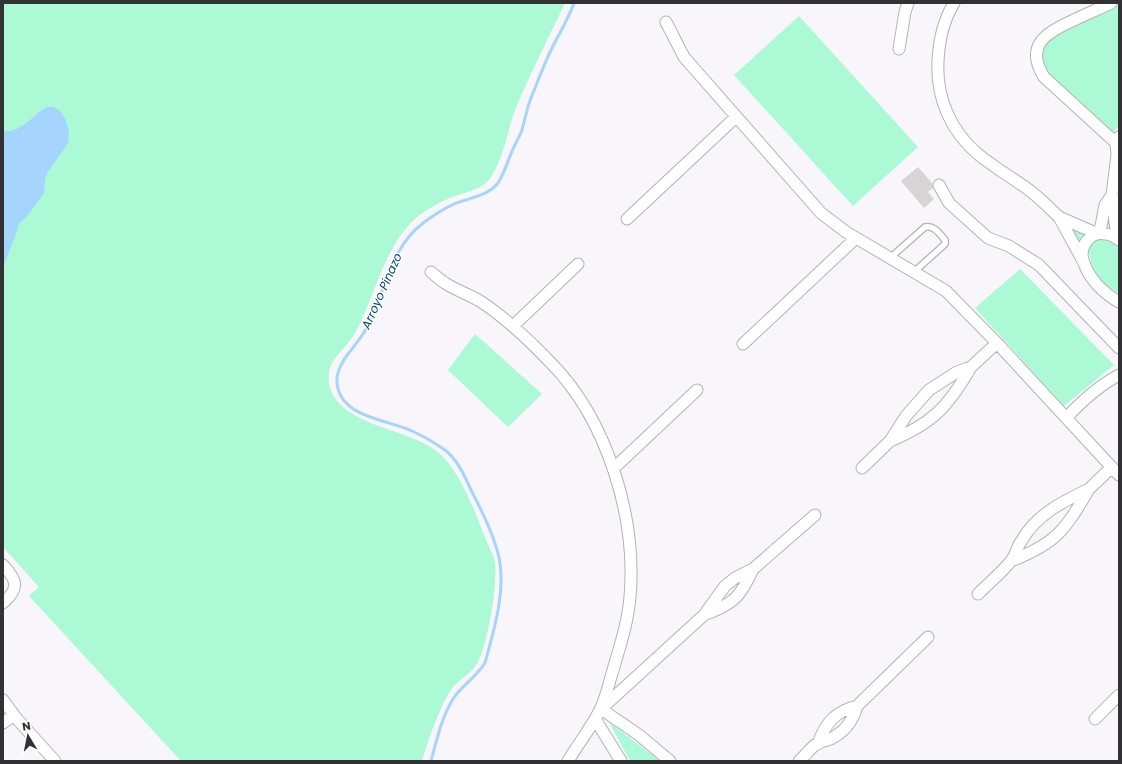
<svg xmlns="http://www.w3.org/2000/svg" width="1122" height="764" viewBox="0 0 1122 764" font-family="Poppins,sans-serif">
<rect width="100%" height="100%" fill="#f8f6fa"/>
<path fill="#abfad5" d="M3,3H565C548,39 530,74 515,110C507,132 503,162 488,181C482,189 460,194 450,198C440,202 430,208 421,214C385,241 376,295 355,333C348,346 331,358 329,372C323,426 409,426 439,453C460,471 476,514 486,540C489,547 493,554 495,562C496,568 495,575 495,581C495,599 486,649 477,664C471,673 461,679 453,687C442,701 427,743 422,761H181L29,596L39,587L3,547Z
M1119,5V125L1117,128L1113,132L1109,131C1099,121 1089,110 1078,101C1063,87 1030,66 1046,43C1053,32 1105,11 1119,5Z
M799,16L918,147L853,206L734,75Z
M1073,229H1078L1088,233L1080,243L1073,233Z
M1108,238L1119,244V294C1099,281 1090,272 1089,247L1095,240Z
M1020,269L1114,365L1064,406L975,308Z
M475,334L542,394L508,427L448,370Z
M609,722L660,761H630Z"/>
<path fill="#a5d4fe" d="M47,107H54L59,110L63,115L66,121L69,131L68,143L48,172L45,179L44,193L28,215L19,224L15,237L3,267V131C22,133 32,115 47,107Z"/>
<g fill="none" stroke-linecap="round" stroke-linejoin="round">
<path stroke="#a5d4fe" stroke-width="3" d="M431,761C437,739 442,715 455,696C464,684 477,676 485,663C494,630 506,592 499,557C494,535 482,511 472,492C465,477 458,460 445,450C435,443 423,436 412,431C386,419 336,417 337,379C338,360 358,345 366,329C385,295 389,249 422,224C429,218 445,208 454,204C469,198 488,196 498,183C505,172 508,160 513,149C516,142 520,136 522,130C525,119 527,108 531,98C538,81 544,64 552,48C560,32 568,20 574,3"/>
</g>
<path fill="#d8d4d5" d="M918,167L932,183L933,188L928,192L934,199L924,208L901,181Z"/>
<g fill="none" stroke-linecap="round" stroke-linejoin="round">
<g stroke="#b4b2b6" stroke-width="8">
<path id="service" d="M890,258L925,227C934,225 939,233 945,240V244L914,272"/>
</g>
<g stroke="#b4b2b6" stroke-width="13">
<path id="minor" d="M954,3C943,21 939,40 938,61C936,98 951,132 979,155C995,168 1013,178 1029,190C1040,198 1049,208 1059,217
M1111,3C1099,9 1086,14 1074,20C1047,32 1024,45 1044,77L1116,143
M666,22L684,57L821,213L846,232L946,291L997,343L1119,475
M899,49L905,12L908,3
M939,185L949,203L988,238L1009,246L1039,265L1119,348
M1112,195L1117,155L1116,143L1119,137
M627,219L736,117
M1119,240C1115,237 1110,234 1105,234C1090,231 1079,247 1083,260C1088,278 1103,293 1119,302
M1083,261L1059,217L1098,234L1101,226L1105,205L1112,195C1116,209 1112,224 1119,237
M431,272C436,276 440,280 445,283C457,291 471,295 483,303C508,320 530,341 551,363C607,420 637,517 630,597C628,622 620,646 613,670C609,683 606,698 600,710C591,728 578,744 568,761
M513,326L578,264
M743,344L856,238
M971,367L997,343
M1066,418C1082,401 1098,386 1119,375
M862,468L890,441L906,416L929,390L957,372L971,367C948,407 933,423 890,441
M613,469L697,390
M1089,489L1112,467
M3,565C17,580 20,588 3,603
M753,569C740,598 733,604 704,615L725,586L735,578L753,569L815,515
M978,594C989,583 1001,573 1011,561C1016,555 1017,546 1022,540C1037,514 1064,501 1089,489C1065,530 1057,543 1011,561
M3,700L17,719L55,761
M857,706L928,637
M595,719L621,761
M1095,719L1119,695
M3,723L14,715
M670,761L639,735L601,709L704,615
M799,761C805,756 811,747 818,743C822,741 826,741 830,739C845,732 853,721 857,706C836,711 825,723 818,744"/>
</g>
<use href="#service" stroke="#fff" stroke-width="5.5"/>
<use href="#minor" stroke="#fff" stroke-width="11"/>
</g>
<g text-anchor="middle" stroke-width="3" stroke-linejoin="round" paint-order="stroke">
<g font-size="12" font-style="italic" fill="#034571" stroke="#fff">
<text transform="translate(382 291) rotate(-66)" y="4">Arroyo Pinazo</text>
</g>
</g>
<rect width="1122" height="764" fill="none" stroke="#323133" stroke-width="8"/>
<g transform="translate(28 736) rotate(350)" stroke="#ffffff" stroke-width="3" paint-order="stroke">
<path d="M0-3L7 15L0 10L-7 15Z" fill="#323133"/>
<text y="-6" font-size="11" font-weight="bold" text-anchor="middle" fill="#323133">N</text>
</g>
</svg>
